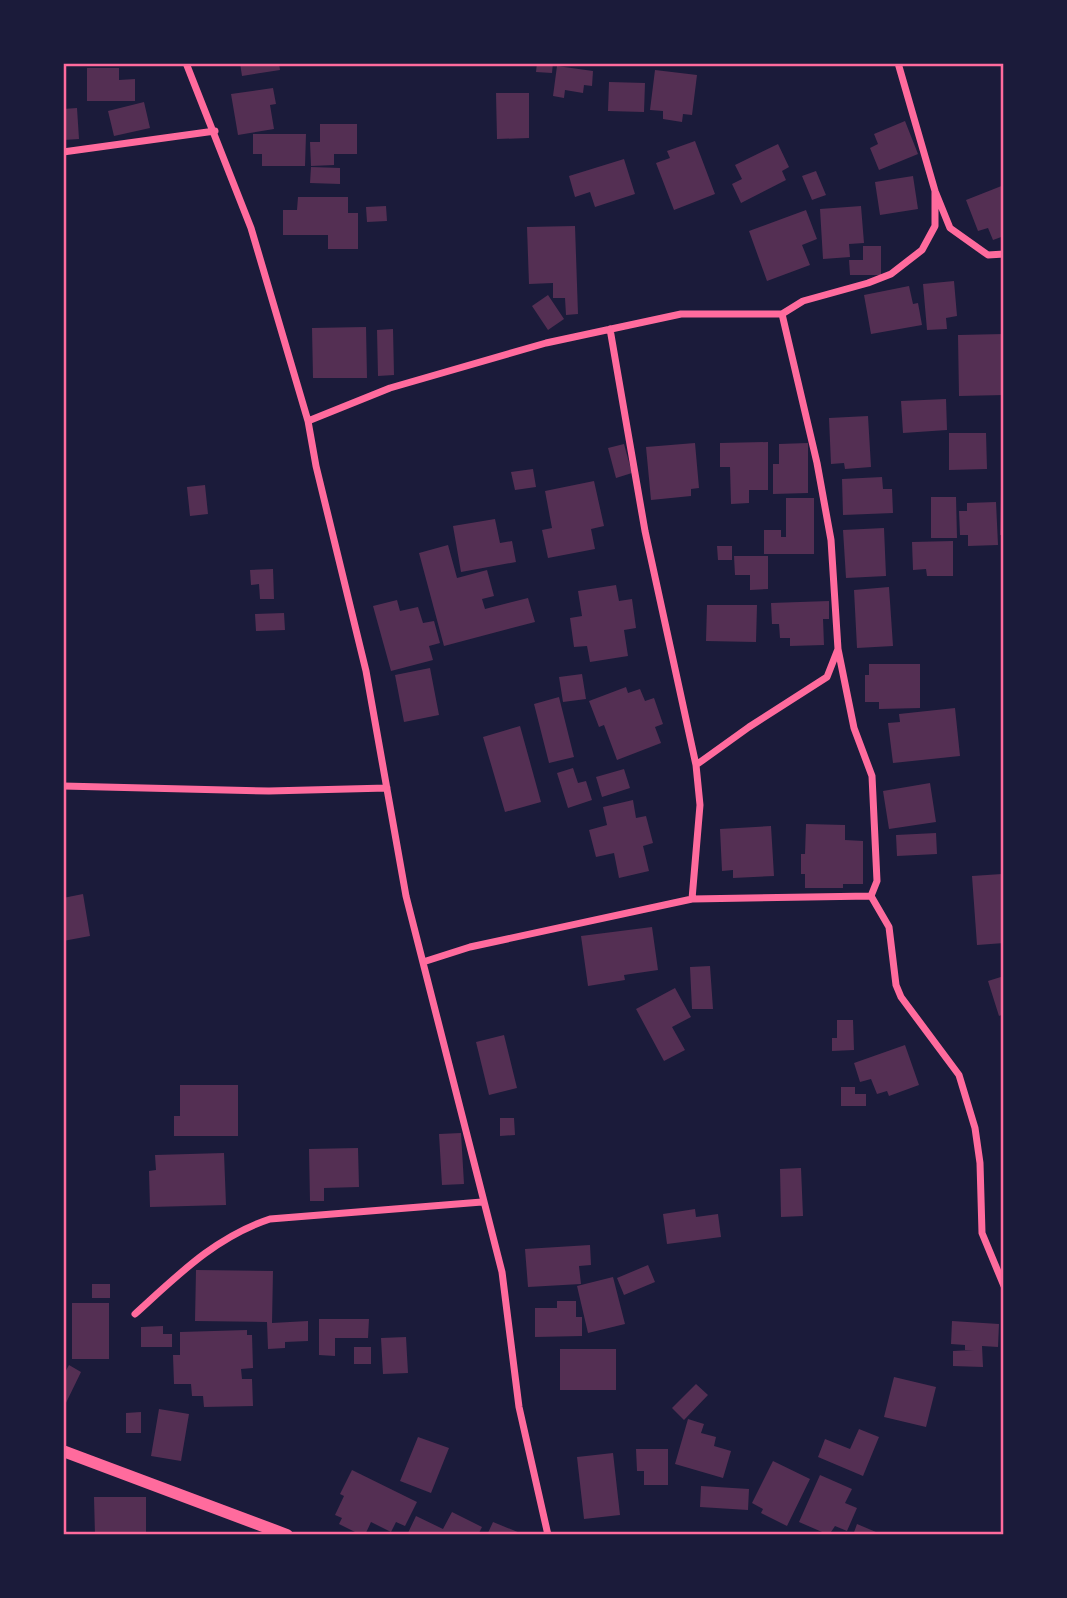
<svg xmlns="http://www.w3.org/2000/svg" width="1067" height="1598" viewBox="0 0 1067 1598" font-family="Cabin,sans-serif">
<rect width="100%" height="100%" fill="#1b1b3a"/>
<path fill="#542f53" d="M240,63H279L280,70L242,76Z
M537,63H553L552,73L536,72Z
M557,66L593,71L592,86L584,85L583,93L565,90L564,98L553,96Z
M87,68H119V80L135,79V101H87Z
M655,70L697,75L692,115L683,114L682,122L663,119V111L650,110Z
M609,82L645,83L644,112L608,111Z
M273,88L276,104L270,105L274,129L238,135L231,94Z
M496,93H529V138L497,139Z
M144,102L150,128L114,136L108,111Z
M77,108L79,139L63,140V109Z
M905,121L918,154L879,170L870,148L878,144L874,134Z
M320,124H357V154H334V165L311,166L310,142H320Z
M253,134H306L305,166H262V154H253Z
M695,141L715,194L674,210L656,163L670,158L667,151Z
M778,144L789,167L782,171L786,180L741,203L732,184L742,179L735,165Z
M624,159L635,194L595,207L590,192L575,197L569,176Z
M311,167L340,168V184L310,183Z
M816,171L826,195L812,200L802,176Z
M913,176L918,209L880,215L875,182Z
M1004,185V236L993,240L988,228L978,231L966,200Z
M298,197H348V213H358V249H328V235H283V210H297Z
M386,206L387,221L367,222L366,207Z
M861,206L864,243L849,244L850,257L823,259L820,209Z
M806,210L817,239L802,245L810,265L767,281L749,231Z
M575,226L578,314L566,315L565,298H553V283L529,284L527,227Z
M863,246H881V275H850L849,260H863Z
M954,281L957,316L946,318L947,329L927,330L923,284Z
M909,286L913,304L918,303L922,325L871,334L864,295Z
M548,295L564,319L548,330L532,306Z
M366,327L367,378H313L312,328Z
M393,329L394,375L378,376L377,330Z
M1004,334V395L959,396L958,335Z
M946,399L947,430L903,433L901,401Z
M868,416L871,467L845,469L844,463L831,464L829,418Z
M949,433H986L987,469L949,470Z
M768,442V490H749V503L731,504L730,467H720V443Z
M695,443L699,488L691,489V496L651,500L646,447Z
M808,443V493L773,494V464H779V444Z
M624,444L632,473L616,478L608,448Z
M533,469L536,487L515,490L511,472Z
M882,477L883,489H892L893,513L843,515L842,479Z
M594,481L604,526L591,529L595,549L548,558L542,530L552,528L545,491Z
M205,485L208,514L190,516L187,487Z
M1001,487H1004V535H1000Z
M931,497H956L957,538H931Z
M786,498H814V554H764V530H781V537H786Z
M996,502L998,545L968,546V535H960L959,511H967V503Z
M495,519L500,543L512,541L516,562L461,572L453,526Z
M884,528L886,576L846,578L843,530Z
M953,541V576H927L926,569L913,570L912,542Z
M448,545L457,578L487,570L494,596L482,599L485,609L528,598L535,622L444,646L419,553Z
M717,546H732V560H718Z
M734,556H768V589L750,590V575H735Z
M273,569L274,599H260L259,584L251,585L250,570Z
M616,585L619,601L632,599L636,628L624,630L628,656L590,662L587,646L574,647L570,618L582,616L578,591Z
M889,587L893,646L857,648L854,590Z
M397,600L400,611L418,607L423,623L434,621L440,643L429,646L433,660L391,671L373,606Z
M829,601V619H823L824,645L790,646V638H780L779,624H772L771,603Z
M707,605H757L756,642L706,641Z
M284,613L285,630L256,631L255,614Z
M869,664H920V708L879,709V702H865V675H869Z
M430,668L439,715L404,722L395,675Z
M582,674L586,699L563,702L559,677Z
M626,687L628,693L640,689L645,701L654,698L663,724L655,727L661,743L617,760L604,725L599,727L589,701Z
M559,697L574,757L549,763L534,704Z
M955,708L960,756L893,763L888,723L900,722L899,714Z
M520,726L541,802L505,812L483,737Z
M573,768L578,783L586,781L592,800L568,808L557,773Z
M624,769L630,788L602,797L596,777Z
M930,783L936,822L889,829L883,791Z
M633,800L636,818L646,816L653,843L643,846L649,871L619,878L614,853L596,857L589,830L607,825L603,807Z
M806,824L845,825V840L863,841V884H843V888H805V874H801V854H805Z
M771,826L774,876L733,878V870L722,871L720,829Z
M936,833L937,854L897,856L896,835Z
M1002,874L1004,943L977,945L972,876Z
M83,894L90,936L63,941V898Z
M652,927L658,970L624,975L625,980L588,986L581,936Z
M710,966L713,1009H692L690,967Z
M1004,976V1014L999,1016L988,981Z
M675,988L691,1017L672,1027L685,1050L664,1061L636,1009Z
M837,1020H853L854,1050L832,1051V1038H837Z
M504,1035L517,1088L489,1095L476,1042Z
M905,1045L919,1085L889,1096L887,1091L877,1094L871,1079L860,1082L854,1063Z
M180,1085H238V1136H174V1116H180Z
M841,1087H855V1094H866V1106H841Z
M500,1118H514L515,1135L500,1136Z
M461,1133L464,1184L442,1185L439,1134Z
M358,1148L359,1187L324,1188V1201H310L309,1149Z
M224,1153L226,1205L150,1207L149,1171L156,1170L155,1155Z
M801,1168L803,1216L781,1217L780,1169Z
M695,1209L696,1217L718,1214L721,1237L667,1244L663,1214Z
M590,1245L591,1265L579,1266L581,1284L528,1287L525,1249Z
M648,1265L655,1282L624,1295L617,1278Z
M196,1270L273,1271L272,1323L308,1321V1341L285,1342V1348L268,1349L267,1322L195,1321Z
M613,1277L625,1324L588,1333L577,1286Z
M92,1284H110V1298H92Z
M557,1301H576V1317H582V1336L535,1337V1308H557Z
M72,1303H109V1359H72Z
M319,1319H369L368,1338H335V1356L319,1355Z
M952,1321L999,1324L998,1347L982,1346L983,1367L953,1366V1351L974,1350H965V1345L951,1344Z
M163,1326V1334H172V1347H141V1327Z
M247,1330V1335H252L253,1368L241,1369L242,1379H252L253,1406L204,1407L203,1396H192L191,1384H174L173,1355H180V1332Z
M406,1337L408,1373L383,1374L381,1338Z
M354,1347H371V1364H354Z
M560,1349H616V1390H560Z
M69,1365L81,1372L63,1409V1376Z
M894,1377L936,1387L926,1427L884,1417Z
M696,1384L708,1395L684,1420L672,1408Z
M159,1409L189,1414L181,1461L151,1456Z
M141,1412V1433H126V1413Z
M688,1419L704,1424L701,1433L716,1437L714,1446L731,1451L723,1478L675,1464Z
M859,1429L879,1437L863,1476L818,1457L825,1439L850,1449Z
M418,1437L449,1448L431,1493L400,1481Z
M636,1449H668V1485H644V1471H637Z
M613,1453L620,1515L584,1519L577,1457Z
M773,1461L810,1479L787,1526L761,1513L763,1509L752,1503Z
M352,1470L417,1502L405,1526L396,1522L391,1532L371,1522L365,1535H361L339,1524L342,1518L335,1515L344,1496L340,1494Z
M820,1475L852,1489L845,1503L857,1508L847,1531L835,1526L829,1535L799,1522Z
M701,1486L749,1489L748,1510L700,1507Z
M94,1497H146V1535H95Z
M452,1512L482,1527L478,1535H407L416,1516L443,1529Z
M493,1522L525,1535H487Z
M857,1524L883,1535H853Z"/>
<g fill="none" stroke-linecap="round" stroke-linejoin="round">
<path stroke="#ff6b9d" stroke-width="7" d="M186,63L251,228L308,421L316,466L366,671L406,896L502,1272L519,1407L548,1535
M898,63L935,191L950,228L988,255L1004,254
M63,152L215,131
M610,329L645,531L696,765
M308,421L390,388L546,343L681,314H782L803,301L868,283L891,274L922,250L935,226V191
M63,786L269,791L387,788
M871,896L889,927L896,985L901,997L959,1075L975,1128L980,1163L982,1233L1004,1286
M692,899L700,805L696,765L749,727L827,677L838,649L831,540L817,463L782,314
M423,962L470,947L692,899L871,896L877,881L872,776L854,728L838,649
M135,1314C177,1276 215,1237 270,1219L482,1202"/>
<path stroke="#ff6b9d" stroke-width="12" d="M63,1451L287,1535"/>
</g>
<rect width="1067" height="1598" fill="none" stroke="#1b1b3a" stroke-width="130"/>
<rect x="65" y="65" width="937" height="1468" fill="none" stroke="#ff6b9d" stroke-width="2.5"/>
</svg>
